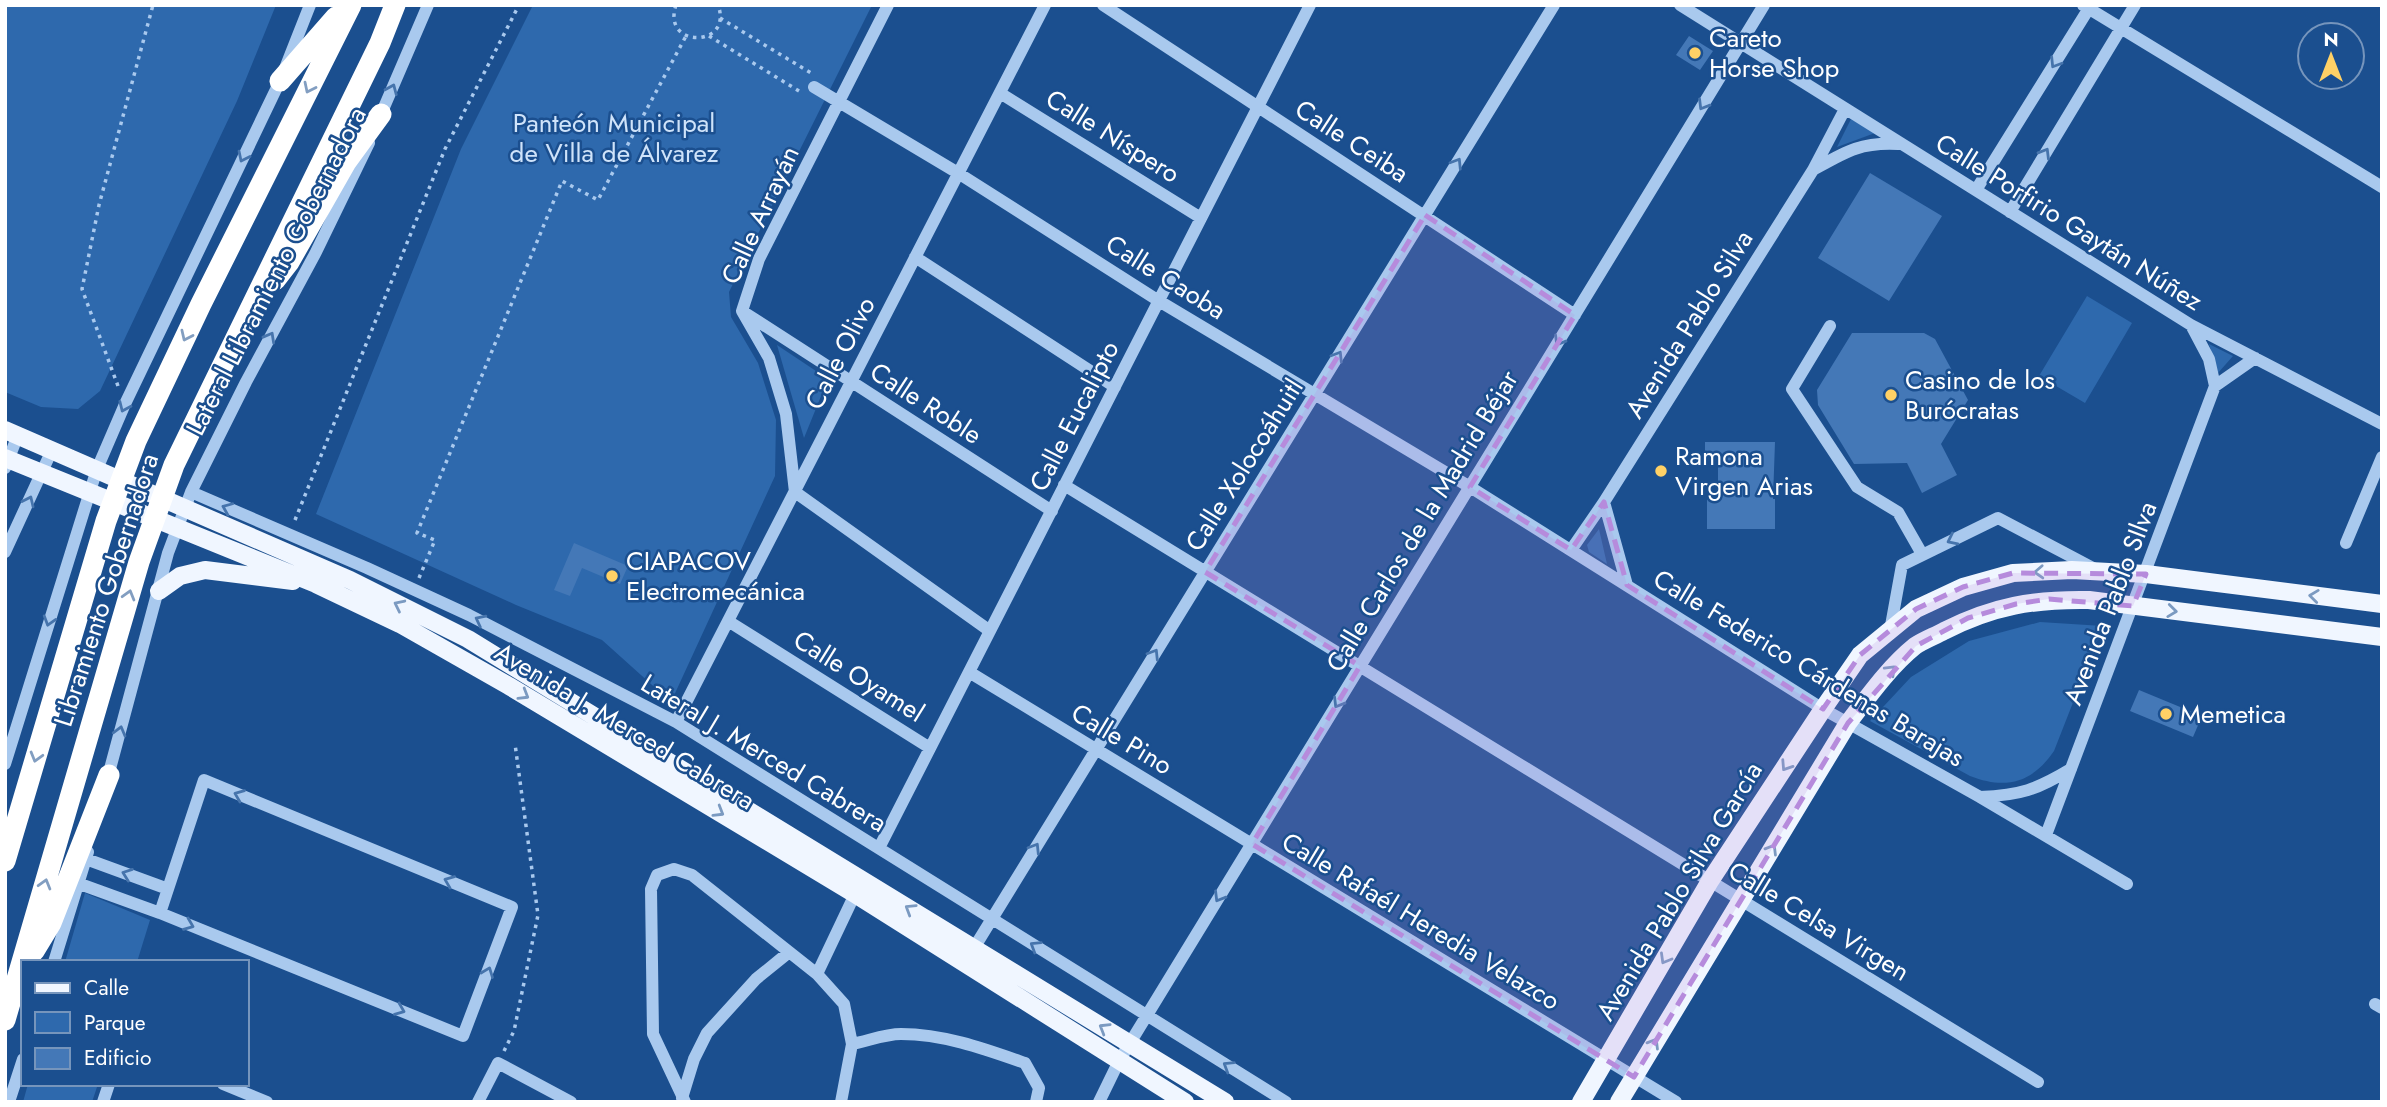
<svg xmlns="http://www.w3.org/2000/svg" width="2387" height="1107" viewBox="0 0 2387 1107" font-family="Jost,sans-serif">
<rect width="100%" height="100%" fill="#1b4f8f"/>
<path fill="#2e69ad" d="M5,5H276L237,101L100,391L78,409L41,407L5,392Z
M533,5H872L729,292L731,317L758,363L776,420L775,476L671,702L602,640L516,605L316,514L461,149Z
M1851,119L1875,133L1837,147Z
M2087,296L2132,323L2085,403L2039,376Z
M2209,344L2233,356L2218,373Z
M777,345L828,379L804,438Z
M1599,529L1607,564L1589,552L1587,545Z
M2040,622L2103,626L2054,751C2032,783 2006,790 1970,776L1870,721L1911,677L1969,641Z
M85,893L150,920L137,962H65Z
M28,1084H98L92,1102H23Z"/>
<path fill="#4478b7" d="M1689,36L1713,51L1700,70L1676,55Z
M1870,173L1942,216L1889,301L1818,258Z
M1852,333H1924L1935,339L1968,400L1941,444L1957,475L1922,493L1907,463L1854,464L1818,405L1817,390Z
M1705,442H1775L1773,499H1775V529H1707V499H1718V461H1705Z
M574,543L628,566L620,584L582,568L570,596L554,590Z
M2139,690L2202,716L2193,737L2130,711Z"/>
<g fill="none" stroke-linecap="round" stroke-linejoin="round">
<path stroke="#a9c9ee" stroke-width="3.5" stroke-dasharray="3.5 5" stroke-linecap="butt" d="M676,5C661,49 734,48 718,5
M720,18L811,73
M709,36L799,91
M118,386L82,289L99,205L153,5
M295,520L445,149L519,5
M419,578L435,540L417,533L562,181L598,200L686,36
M504,1051L514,1031L538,915L515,744"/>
<path stroke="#a9c9ee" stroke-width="12" d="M888,5L759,259L742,311L769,358L786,414L795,492L990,631
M1103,5L1575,315
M1680,5L2191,325L2382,424
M2083,5L2382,187
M814,87L958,173L1159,301L1470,487L1823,709L1980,797L2127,884
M1000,93L1201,218
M379,119L428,5
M1813,170L1845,109
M1976,190L2091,5
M2010,212L2135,5
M915,257L1115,387
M745,313L1052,511
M2191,325L2209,359L2215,386
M1830,326L1792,389L1857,487L1898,512L1922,554
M2215,386L2255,358
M5,468L18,435
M1064,485L2038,1082
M191,492L367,568L469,615L676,722L1286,1102
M1604,502L1627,585
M2346,543L2382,457
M1571,550L1604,502L1813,170C1845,152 1860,142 1898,144
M5,552L52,450
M728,621L930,748
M1890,631L1902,565L1998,518L2093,568
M969,672L1676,1102
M676,722L1045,5
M5,764L97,469L125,404L280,81L310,5
M107,780L168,553L191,492L246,382L315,254L369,143
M1980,797C2021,795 2036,790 2071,769
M2046,835L2215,386
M879,848L1310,5
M86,859L168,889
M80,884L160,913L463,1036L512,907L204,780L160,913
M974,948L1554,5
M54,962L88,852
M2375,1004L2382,1008
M852,1044C868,1041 885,1034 901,1034C944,1034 985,1049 1025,1063L1039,1088L1036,1102
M223,1084L267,1102
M682,1098L694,1059L707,1033L756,979L788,953
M9,1102L23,1059
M103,1102L109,1084
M478,1102L498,1063L571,1102
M685,1102L653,1034L651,889L657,875L674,869L692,875L817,974
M841,1102L852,1044L844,1004L817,974L855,894
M1099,1102L1119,1061L1764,5"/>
<path stroke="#f0f6ff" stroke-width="18" d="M5,430L350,580L468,639L1225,1102
M5,458L316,584L400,624L509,686L855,894L1185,1102
M159,591L180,576L205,570L293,581
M1581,1102L1710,881L1823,709L1860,655L1916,609L1963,587L2013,573L2072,570L2146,574L2382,604
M1619,1102L1848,723C1868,697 1889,667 1915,646C1924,640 1935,636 1944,631C1993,606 2034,599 2089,600L2382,637"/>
<path stroke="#fff" stroke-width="21" d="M280,81L336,17
M275,280L289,262L346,162L381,114
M5,861L106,521L136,441L201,304L351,5
M34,951L51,923L109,775
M5,1020L139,562L174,465L380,43L395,5"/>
</g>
<defs><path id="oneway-chevron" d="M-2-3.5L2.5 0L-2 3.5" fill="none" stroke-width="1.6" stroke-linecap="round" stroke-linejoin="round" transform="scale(1.75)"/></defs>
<g stroke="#4674ac">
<use href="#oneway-chevron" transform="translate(2055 63) rotate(122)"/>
<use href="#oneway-chevron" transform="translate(392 89) rotate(-67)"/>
<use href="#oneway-chevron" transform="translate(1703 105) rotate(121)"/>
<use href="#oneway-chevron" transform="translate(2045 153) rotate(-59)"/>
<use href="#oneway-chevron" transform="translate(243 157) rotate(116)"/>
<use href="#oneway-chevron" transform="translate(1457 163) rotate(-58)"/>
<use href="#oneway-chevron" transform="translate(270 337) rotate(-61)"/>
<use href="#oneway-chevron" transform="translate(1559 341) rotate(121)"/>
<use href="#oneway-chevron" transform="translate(1338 356) rotate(-58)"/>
<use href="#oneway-chevron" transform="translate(124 407) rotate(114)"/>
<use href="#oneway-chevron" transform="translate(29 501) rotate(-65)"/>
<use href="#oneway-chevron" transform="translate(227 508) rotate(-157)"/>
<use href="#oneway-chevron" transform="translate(1952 540) rotate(154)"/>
<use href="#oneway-chevron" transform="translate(480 620) rotate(-153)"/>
<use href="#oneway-chevron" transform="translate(49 621) rotate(107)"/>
<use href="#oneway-chevron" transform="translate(1154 654) rotate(-58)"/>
<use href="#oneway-chevron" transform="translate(1338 703) rotate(121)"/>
<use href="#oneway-chevron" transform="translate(120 731) rotate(-75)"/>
<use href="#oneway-chevron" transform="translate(239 795) rotate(-158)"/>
<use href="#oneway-chevron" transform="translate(1035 848) rotate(-58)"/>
<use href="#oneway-chevron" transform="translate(127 874) rotate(-160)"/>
<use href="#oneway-chevron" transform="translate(449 881) rotate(-158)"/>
<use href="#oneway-chevron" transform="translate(1219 897) rotate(121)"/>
<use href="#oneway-chevron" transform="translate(189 925) rotate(22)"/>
<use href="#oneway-chevron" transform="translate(1035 946) rotate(-148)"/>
<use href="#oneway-chevron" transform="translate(488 972) rotate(-69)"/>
<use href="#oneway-chevron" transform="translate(400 1010) rotate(22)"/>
<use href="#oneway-chevron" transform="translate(1228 1066) rotate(-148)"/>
</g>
<g stroke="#829ec1">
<use href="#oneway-chevron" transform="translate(309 88) rotate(116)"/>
<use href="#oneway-chevron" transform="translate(186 336) rotate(115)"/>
<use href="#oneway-chevron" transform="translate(129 595) rotate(-74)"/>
<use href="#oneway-chevron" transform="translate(36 757) rotate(106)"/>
<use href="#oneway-chevron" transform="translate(45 884) rotate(-74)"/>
</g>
<g stroke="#7b9ac1">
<use href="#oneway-chevron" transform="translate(2039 572) rotate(177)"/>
<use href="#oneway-chevron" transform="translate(2314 596) rotate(-173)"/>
<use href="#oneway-chevron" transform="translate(399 605) rotate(-154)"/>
<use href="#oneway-chevron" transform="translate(2172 611) rotate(7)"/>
<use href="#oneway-chevron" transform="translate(1891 670) rotate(-45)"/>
<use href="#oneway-chevron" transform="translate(524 695) rotate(31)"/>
<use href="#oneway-chevron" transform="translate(1786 766) rotate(123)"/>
<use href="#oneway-chevron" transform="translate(719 812) rotate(31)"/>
<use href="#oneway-chevron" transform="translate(1772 849) rotate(-59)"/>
<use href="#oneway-chevron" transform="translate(910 909) rotate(-148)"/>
<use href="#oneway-chevron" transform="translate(1665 959) rotate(120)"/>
<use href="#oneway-chevron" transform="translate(1104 1028) rotate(-149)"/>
<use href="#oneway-chevron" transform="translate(1654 1043) rotate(-59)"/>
</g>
<path fill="#b68bdc" fill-opacity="0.2" stroke="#b68bdc" stroke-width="5" stroke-dasharray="14 9" stroke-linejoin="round" d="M1425,215L1575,315L1470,487L1571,550L1604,502L1627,585L1823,709L1860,655L1916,609L1963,587L2013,573L2146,574L2133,606L2049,599L2016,604L1968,618L1916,646L1848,723L1634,1077L1252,844L1360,666L1205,572Z"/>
<g fill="#ffd166" stroke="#1b4f8f" stroke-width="2.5">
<circle cx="1695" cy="53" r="7"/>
<circle cx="1891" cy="395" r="7"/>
<circle cx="1661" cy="471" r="7"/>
<circle cx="612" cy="576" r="7"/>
<circle cx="2166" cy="714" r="7"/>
</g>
<g text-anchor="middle" stroke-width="5" stroke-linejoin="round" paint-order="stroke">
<g font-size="26" fill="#fff" stroke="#1b4f8f" text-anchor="start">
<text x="1709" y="47">Careto<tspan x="1709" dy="30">Horse Shop</tspan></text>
<text x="1905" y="389">Casino de los<tspan x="1905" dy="30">Burócratas</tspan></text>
<text x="1675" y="465">Ramona<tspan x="1675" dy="30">Virgen Arias</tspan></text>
<text x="626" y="570">CIAPACOV<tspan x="626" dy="30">Electromecánica</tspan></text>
<text x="2180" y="723">Memetica</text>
</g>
<g font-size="26" fill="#cfe3fa" stroke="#1b4f8f">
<text x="614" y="132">Panteón Municipal<tspan x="614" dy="30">de Villa de Álvarez</tspan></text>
</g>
<g font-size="26" fill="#fff" stroke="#1b4f8f">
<text transform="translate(1113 136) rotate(32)" y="9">Calle Níspero</text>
<text transform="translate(1352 141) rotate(33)" y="9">Calle Ceiba</text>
<text transform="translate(760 215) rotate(-65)" y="9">Calle Arrayán</text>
<text transform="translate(2069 222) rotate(32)" y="9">Calle Porfirio Gaytán Núñez</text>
<text transform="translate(276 271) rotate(-63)" y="9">Lateral Libramiento Gobernadora</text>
<text transform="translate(1166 277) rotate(32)" y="9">Calle Caoba</text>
<text transform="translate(1689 324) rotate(-58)" y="9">Avenida Pablo Silva</text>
<text transform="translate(840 353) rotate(-63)" y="9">Calle Olivo</text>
<text transform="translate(926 403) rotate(33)" y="9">Calle Roble</text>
<text transform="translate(1074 416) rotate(-63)" y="9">Calle Eucalipto</text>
<text transform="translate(1244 465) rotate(-58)" y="9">Calle Xolocoáhuitl</text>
<text transform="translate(1422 521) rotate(-59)" y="9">Calle Carlos de la Madrid Béjar</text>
<text transform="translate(106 590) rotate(-72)" y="9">Libramiento Gobernadora</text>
<text transform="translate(2110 603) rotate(-69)" y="9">Avenida Pablo SIlva</text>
<text transform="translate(1809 668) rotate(31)" y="9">Calle Federico Cárdenas Barajas</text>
<text transform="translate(859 676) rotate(32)" y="9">Calle Oyamel</text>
<text transform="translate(625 726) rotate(31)" y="9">Avenida J. Merced Cabrera</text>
<text transform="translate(1122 739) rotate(31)" y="9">Calle Pino</text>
<text transform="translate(764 753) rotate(31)" y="9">Lateral J. Merced Cabrera</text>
<text transform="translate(1679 891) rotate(-59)" y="9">Avenida Pablo Silva García</text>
<text transform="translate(1421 921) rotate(31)" y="9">Calle Rafaél Heredia Velazco</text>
<text transform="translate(1819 921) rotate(31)" y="9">Calle Celsa Virgen</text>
</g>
</g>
<rect width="2387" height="1107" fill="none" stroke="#ffffff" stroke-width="14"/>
<rect x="21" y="960" width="228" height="126" fill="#1b4f8f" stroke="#7695bc" stroke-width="2"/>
<rect x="35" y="983" width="35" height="10" fill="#f0f6ff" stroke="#7695bc" stroke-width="2"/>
<text x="84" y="995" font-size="21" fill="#ffffff">Calle</text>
<rect x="35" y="1012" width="35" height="21" fill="#2e69ad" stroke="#7695bc" stroke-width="2"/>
<text x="84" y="1030" font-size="21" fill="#ffffff">Parque</text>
<rect x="35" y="1048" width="35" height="21" fill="#4478b7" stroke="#7695bc" stroke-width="2"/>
<text x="84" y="1065" font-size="21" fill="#ffffff">Edificio</text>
<g transform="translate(2331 56)"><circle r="33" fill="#1b4f8f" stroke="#7695bc" stroke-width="2"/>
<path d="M0-5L12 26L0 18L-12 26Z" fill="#ffd166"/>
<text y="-10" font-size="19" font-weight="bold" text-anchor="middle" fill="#ffffff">N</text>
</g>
</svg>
